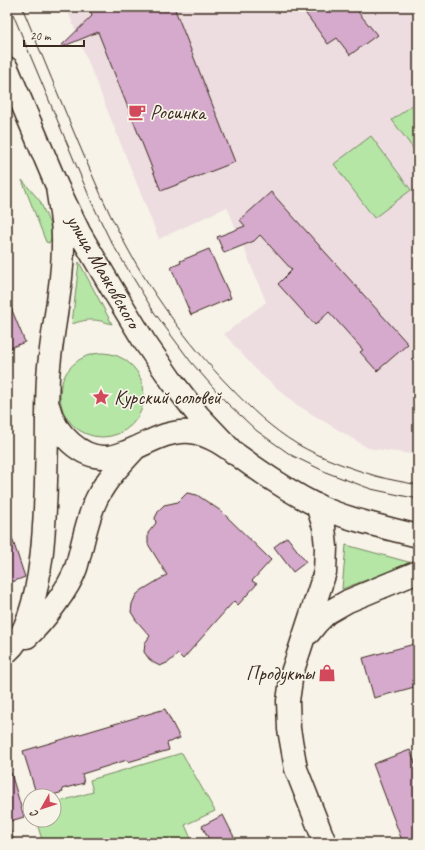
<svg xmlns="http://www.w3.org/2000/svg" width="425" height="850" viewBox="0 0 425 850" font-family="Caveat,sans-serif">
<rect width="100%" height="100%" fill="#f7f3e8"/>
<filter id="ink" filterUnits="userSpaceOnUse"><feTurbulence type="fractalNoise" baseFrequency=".025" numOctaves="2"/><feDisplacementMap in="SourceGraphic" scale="8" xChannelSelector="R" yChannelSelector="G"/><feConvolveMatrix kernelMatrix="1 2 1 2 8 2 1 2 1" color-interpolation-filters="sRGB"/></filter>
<g filter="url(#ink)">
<path fill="#eddde0" d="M66,7H418V455L368,448L297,405L259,373L224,334L266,302L227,207L159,239Z"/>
<path fill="#b5e6a6" stroke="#788862" d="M418,101V155L392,120Z
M371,136L411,190L374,218L334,164Z
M22,180L40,201L51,227L52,237L49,243L46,242Z
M79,262L112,324C95,319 89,318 72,324Z
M60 395a42 42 0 1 1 84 0a42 42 0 1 1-84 0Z
M346,545L412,563L342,589Z
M182,753L215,811L185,825L193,843H43L36,820H54V803L93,792L90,780Z
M11,831L15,843H7V833Z"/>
<path fill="#d6aacd" stroke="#3b2a1e" d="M89,7H174L235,162L161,191L98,32L62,47L61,46L92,16Z
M301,7H354L377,35L350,55L337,38L328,44Z
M271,192L408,344L377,371L360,352L363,350L329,312L315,325L278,284L292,270L260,235L254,241L224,253L217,237L245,226L240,220Z
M209,249L231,298L191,315L171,267L181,263L180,261Z
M7,298L25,342L7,349Z
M187,493L197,495L221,511L271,560L252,581L257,584L238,605L234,601L183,659L178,654L169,662L160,666L154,663L149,659L144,652L145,643L150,636L136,620L131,612L132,604L136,595L142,590L167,575L148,544V533L156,523L155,518L159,510L164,505L178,502Z
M7,532H10L25,577L7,584Z
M287,537L306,562L293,572L274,547Z
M418,643V686L374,698L363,658Z
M165,709L180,738L167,743L169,750L128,762L127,760L82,774L84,783L62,789L63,792L49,796H37L23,751Z
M410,750L418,770V843H403L373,764Z
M11,773L24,817L7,822V774Z
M223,815L237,843H211L202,826Z"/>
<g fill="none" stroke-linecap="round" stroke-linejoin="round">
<g stroke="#3b2a1e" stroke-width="25">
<path id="minor" d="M317,505L324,527L326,547L325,572L292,673L288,701L289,729L296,769L325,843
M309,633L317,623L327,613L348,601L418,572"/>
</g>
<g stroke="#3b2a1e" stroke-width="25">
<path id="major" d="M7,68L57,186L79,232L111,287L144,341L171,380L198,415L235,454
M49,408C52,422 61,434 71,443C115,482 146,427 191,432C214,435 235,454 254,467C274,481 294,494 316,505C348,520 384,527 418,536
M27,637C43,622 69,589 76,568C83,545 86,520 97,498C106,480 120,465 134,450
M7,652C56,611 44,441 48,378C51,331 64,285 63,237C63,220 59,203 57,186"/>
</g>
<use href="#minor" stroke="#f7f3e8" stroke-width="22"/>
<use href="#major" stroke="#f7f3e8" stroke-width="22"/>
<path stroke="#3b2a1e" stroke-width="1" d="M10,7L92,203L110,240L154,312L191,362L226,402L257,431L291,455L328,473L371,489L418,499
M22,7C42,55 61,102 81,149C94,179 106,208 121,236C148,289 188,344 230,387C250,408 272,429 297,444C321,458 350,468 376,476C390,480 404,482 418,485"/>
</g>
</g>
<defs>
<g id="cafe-bare" transform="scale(1.38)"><path d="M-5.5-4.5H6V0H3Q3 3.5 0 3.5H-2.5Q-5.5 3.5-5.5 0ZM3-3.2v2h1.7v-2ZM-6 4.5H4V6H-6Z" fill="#d1495b" stroke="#f7f3e8" stroke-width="2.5" paint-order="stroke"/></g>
<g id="sight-bare" transform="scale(1.38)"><path d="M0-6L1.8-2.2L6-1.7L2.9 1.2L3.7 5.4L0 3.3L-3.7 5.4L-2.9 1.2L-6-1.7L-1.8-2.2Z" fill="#d1495b" stroke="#f7f3e8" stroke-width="2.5" paint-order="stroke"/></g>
<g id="shop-bare" transform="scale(1.38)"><path d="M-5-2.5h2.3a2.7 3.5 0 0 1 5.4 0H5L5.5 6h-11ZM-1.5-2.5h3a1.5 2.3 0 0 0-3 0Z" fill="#d1495b" stroke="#f7f3e8" stroke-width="2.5" paint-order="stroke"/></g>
</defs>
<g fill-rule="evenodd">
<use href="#cafe-bare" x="137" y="112"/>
<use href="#sight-bare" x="101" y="397"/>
<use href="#shop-bare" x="327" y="673"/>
</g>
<g text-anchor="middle" stroke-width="3.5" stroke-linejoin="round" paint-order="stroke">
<g font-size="20" fill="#3b2a1e" stroke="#f7f3e8" text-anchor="start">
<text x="150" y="119">Росинка</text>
<text x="114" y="404">Курский соловей</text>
<text x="314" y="680" text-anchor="end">Продукты</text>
</g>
<g font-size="20" fill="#3b2a1e" stroke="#f7f3e8">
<text transform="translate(104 271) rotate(60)" y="7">улица Маяковского</text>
</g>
</g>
<rect width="425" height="850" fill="none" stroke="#f7f3e8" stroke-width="24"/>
<rect x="12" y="12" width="401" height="826" fill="none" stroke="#3b2a1e" stroke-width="1.5" filter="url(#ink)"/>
<g transform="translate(42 808) rotate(231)"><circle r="19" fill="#f7f3e8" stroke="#aca397"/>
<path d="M0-3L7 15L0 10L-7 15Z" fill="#d1495b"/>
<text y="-6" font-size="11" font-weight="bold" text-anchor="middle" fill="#3b2a1e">С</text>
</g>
<path d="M24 40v6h60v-6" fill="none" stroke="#3b2a1e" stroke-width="2"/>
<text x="30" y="40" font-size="12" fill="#3b2a1e" stroke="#f7f3e8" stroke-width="3" paint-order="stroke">20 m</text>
</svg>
